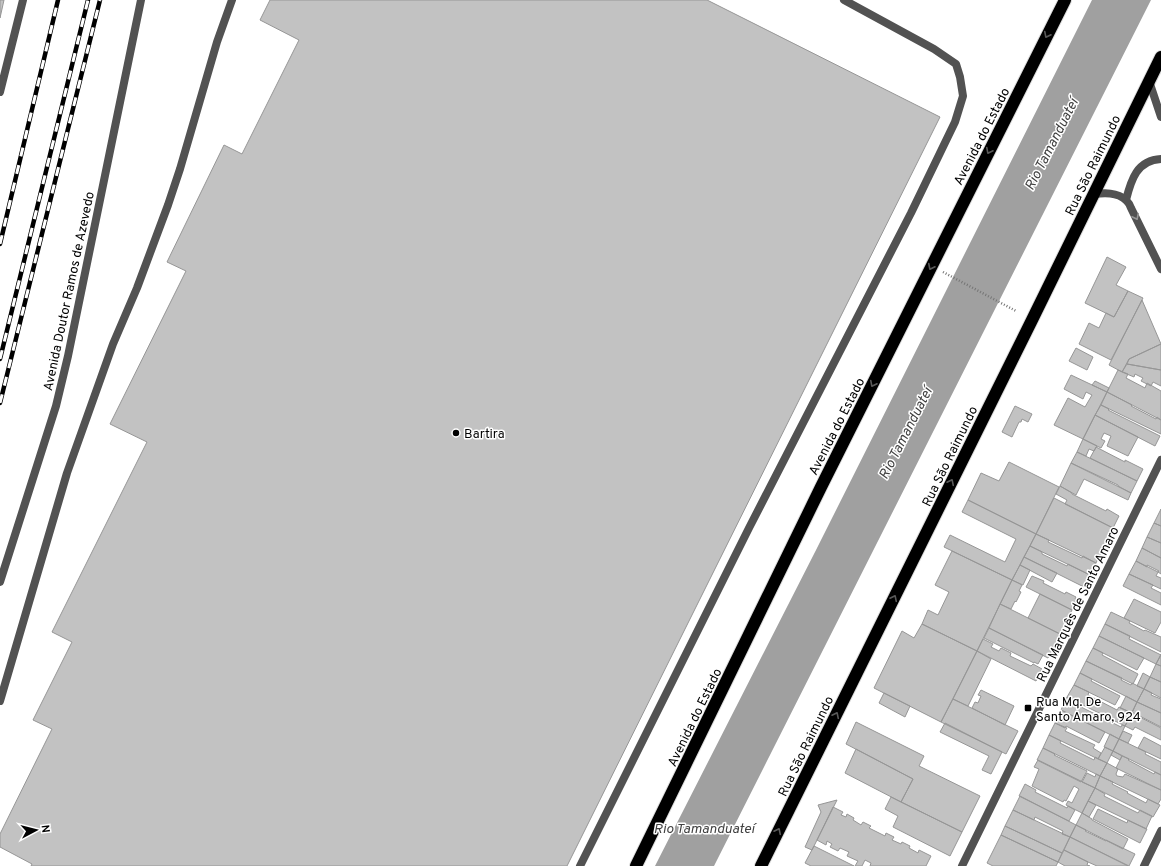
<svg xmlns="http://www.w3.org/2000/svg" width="1161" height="866" viewBox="0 0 1161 866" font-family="Overpass,sans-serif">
<rect width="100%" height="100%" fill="#fff"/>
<path fill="#a0a0a0" d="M1092,0H1151L714,866H655L815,552Z"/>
<path fill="#c2c2c2" stroke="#969696" d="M0,0H4L0,18Z
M270,0H707L940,117L567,866H31L32,864L0,847V834L52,729L33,720L72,642L52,632L147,442L110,424L186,271L167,262L224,145L242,154L299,40L260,20Z
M1107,257L1126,267L1116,285L1128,291L1114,317L1085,303Z
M1128,291L1143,298L1111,360L1079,344L1089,323L1099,328L1106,313L1114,317Z
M1142,300L1161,344L1129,359L1122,372L1109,365Z
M1161,344V370L1127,364L1129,359Z
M1076,348L1093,357L1087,370L1069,361Z
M1127,364L1161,370V386L1153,382L1151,386L1141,381L1143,378L1135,374L1134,377L1122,372Z
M1118,370L1128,374L1126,378L1145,388L1147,383L1161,391V420L1107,392Z
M1071,375L1107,392L1083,439L1054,425L1068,398L1085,407L1092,395L1086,392L1083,399L1064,389Z
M1095,381L1109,388L1107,392L1092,385Z
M1107,392L1132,405L1131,406L1156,419L1157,417L1161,420V434L1101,405Z
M1101,405L1109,409L1108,410L1160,436L1155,446L1095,415Z
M1015,406L1032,414L1028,422L1022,419L1021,422H1019L1012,437L1002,432Z
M1095,415L1138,437L1128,456L1107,446L1111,436L1104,433L1101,439L1105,441L1101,448L1083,439Z
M1083,439L1097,446L1094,451L1089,449L1086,456L1077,452Z
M1096,447L1125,462V460L1143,469L1137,481L1090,458Z
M1077,452L1137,481L1131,493L1118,486V485L1071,463Z
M1009,462L1059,487L1036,534L968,500L981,473L999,481Z
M1071,463L1131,493L1128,500L1084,479L1076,495L1060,486Z
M1060,486L1072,493V494L1106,511L1107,509L1119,516L1113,528L1065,504L1067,500L1056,494Z
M1054,498L1113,528L1096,563L1036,534Z
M968,500L1036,534L1012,580L944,547L950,535L1005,562L1016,539L962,512Z
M1161,509V526L1154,523Z
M1154,523L1161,526V543L1147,537Z
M1036,534L1049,540L1048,542L1082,558L1083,556L1096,563L1090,575L1030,546Z
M1147,537L1161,543V558L1142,548Z
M1030,546L1042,552V554L1067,566L1068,564L1090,575L1084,587L1024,557Z
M1142,548L1161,558V574L1158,572L1159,571L1147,565V567L1136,561Z
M952,551L1012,580L977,651L922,624L928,610L938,615L949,592L935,585Z
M1024,557L1057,573L1052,582L1020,565Z
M1136,561L1158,572L1156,576L1161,578V589L1129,574Z
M1020,565L1030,570L1023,585L1012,580Z
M1129,574L1153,585L1151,588L1161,593V605L1123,586Z
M1032,576L1044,581L1043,583L1065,594L1066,592L1076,597L1075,599L1077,600L1072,610L1026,587Z
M1012,580L1022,585L1019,591L1021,592L1016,602L1015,601L1011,609L1000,604Z
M1040,594L1072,610L1060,634L1028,618Z
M1134,599L1161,612V622L1155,633L1124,618Z
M1000,604L1060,634L1048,658L989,628Z
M1111,612L1130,621L1129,623L1144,631L1145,630L1161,637V652L1105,624Z
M922,624L977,651L941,722L874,688L902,631L914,638Z
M1105,624L1130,636L1129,639L1161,655L1156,664L1099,636Z
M989,628L1043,655L1038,664L1034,662V663L984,638Z
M1099,636L1144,658L1137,670L1093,648Z
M983,639L993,644L991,647L999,651L1001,648L1011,653L1010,656L1031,666L1033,664L1042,669L1036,681L977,651Z
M1093,648L1103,653L1102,655L1138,674L1133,684L1086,661Z
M977,651L991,659L968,706L953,699Z
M1161,654V666L1156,664Z
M1086,661L1122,678L1121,680L1131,685L1132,683L1144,689L1137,702L1080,673Z
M1156,664L1161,666V682L1150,677Z
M1080,673L1092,679L1091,681L1120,696L1115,705L1074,685Z
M1143,673L1150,677L1144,689L1137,686Z
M1150,677L1161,682V698L1144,689Z
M1074,685L1089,692L1088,695L1117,710L1119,707L1132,713L1125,726L1067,697Z
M1144,689L1152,693L1151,695L1161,699V713L1137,702Z
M981,690L1014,706L1005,725L972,708L975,702L978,703L981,696L978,695Z
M884,693L910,706L905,717L879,703Z
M1126,696L1137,702L1132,713L1120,708Z
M1067,697L1080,704L1079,706L1121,727L1122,725L1125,726L1119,739L1061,710Z
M953,699L1018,731L1006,754L941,722Z
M1137,702L1161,713V727L1132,712Z
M1061,710L1105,732L1099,743L1066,726L1065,728L1055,723Z
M1132,713L1161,728V740L1135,727L1133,730L1125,726Z
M856,722L924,756L919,766L980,796L962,832L901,802L913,779L846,744Z
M945,723L1002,752L991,774L982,770L989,756L940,732Z
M1055,723L1067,728L1065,731L1095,745L1093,748L1101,753L1098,759L1049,735Z
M1123,731L1132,735L1128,743L1119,739Z
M1110,734L1119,739L1113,751L1104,747Z
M1049,735L1061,741L1060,743L1094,760L1095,757L1107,763L1100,776L1043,748Z
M1144,737L1161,746V759L1138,748Z
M1119,739L1146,752L1145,754L1161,762V775L1113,751Z
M1105,747L1113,751L1107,763L1098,759Z
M1043,748L1055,754L1054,755L1087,771L1081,782L1037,760Z
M856,749L913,779L901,802L845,773Z
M1113,751L1122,756L1120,760L1111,755Z
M1122,756L1129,759L1128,760L1154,774L1155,772L1161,775V790L1116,768Z
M1038,760L1095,788L1082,813L1066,805L1068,801L1072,803L1079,789L1074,786L1066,801L1064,800L1063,802L1032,786L1039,769L1034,767Z
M1107,763L1118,769L1116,774L1117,776L1123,777L1125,774L1161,790V799L1158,804L1100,776Z
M1087,773L1095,777L1096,774L1100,776L1095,788L1082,782Z
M1100,776L1113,782L1112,784L1128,792L1127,793L1146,803L1148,799L1160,805L1153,817L1095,788Z
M1025,784L1036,790L1035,792L1067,808L1068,806L1075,810L1069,821L1019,796Z
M1095,788L1105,794L1104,796L1138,813L1140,810L1152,816L1146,829L1088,801Z
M1020,796L1076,825L1070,837L1062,834L1063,831L1035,817L1034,820L1013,810Z
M891,797L962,832L950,856L893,827L898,816L885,809Z
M837,800L812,850L805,847L821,812L818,805Z
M1088,801L1096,805L1089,817L1082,813Z
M833,807L843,812L841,815L846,817L847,814L854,818L853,820L861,825L863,822L871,826L869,828L885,836L886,833L894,837L892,840L901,844L902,842L910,846L909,848L918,853L919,850L931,856L926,866H870L871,863L865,860L862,866H855L858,861L847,856L849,852L840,848L838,851L830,847L832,844L827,841L826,845L817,840Z
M1098,809L1127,823L1128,820L1147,829L1140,843L1093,819Z
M1013,810L1070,837L1062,853L1005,826Z
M1082,813L1092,819V820L1128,839L1123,849L1076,825Z
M1076,825L1086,830L1085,831L1106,841V840L1135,854L1129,866L1070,837Z
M1005,826L1062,853L1058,862L1001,835Z
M1001,835L1058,862L1056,866H993L987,863Z
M1070,837L1128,866H1097L1088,862L1064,850Z
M814,846L854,866H811L805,863Z
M1064,850L1088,862L1087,865L1090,866H1065L1058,862Z"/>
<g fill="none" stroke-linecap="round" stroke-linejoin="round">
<g stroke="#dbdbdb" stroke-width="14">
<path id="highway" d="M636,866L821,487L1065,0
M761,866L1032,320L1161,57"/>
</g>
<path stroke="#747474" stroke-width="2.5" stroke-dasharray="1 2" stroke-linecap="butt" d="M943,272L1016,311"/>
<path stroke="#525252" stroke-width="8" d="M0,92L23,0
M0,582L56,406L68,356L141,0
M0,701L67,473L113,344L137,288L168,205L180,169L217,42L232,0
M580,866L749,528L911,213L955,122L963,96L960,77L956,64L934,49L844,0"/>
<path stroke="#525252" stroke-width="8" d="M1149,81L1161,117
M1094,194C1104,193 1117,192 1126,200C1128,202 1130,205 1131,208L1161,269
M1126,200C1131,180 1137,160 1161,159
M962,866L1161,460
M1144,866L1161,831"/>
<use href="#highway" stroke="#000" stroke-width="12"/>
<g stroke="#000" stroke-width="4.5">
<path id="rail" d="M0,244L58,0
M0,359L88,0
M0,403L100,0"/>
</g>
<use href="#rail" stroke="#fff" stroke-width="3" stroke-dasharray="9" stroke-linecap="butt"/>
</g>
<defs><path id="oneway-chevron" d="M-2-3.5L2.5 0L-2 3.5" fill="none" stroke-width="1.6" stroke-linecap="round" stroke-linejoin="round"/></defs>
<g stroke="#595959">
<use href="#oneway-chevron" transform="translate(1047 35) rotate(117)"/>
<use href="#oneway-chevron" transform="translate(989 151) rotate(117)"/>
<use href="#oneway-chevron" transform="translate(931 267) rotate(117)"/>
<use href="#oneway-chevron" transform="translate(873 384) rotate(117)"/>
<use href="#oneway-chevron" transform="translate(951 482) rotate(-64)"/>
<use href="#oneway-chevron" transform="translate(894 598) rotate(-64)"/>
<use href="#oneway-chevron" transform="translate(836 715) rotate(-64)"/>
<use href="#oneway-chevron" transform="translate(778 831) rotate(-64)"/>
</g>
<use stroke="#979797" href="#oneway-chevron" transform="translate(1136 217) rotate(64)"/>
<g fill="#000" stroke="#fff" stroke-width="1.5">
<circle cx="456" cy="433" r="4"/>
<rect x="1024" y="704" width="8" height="8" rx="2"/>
</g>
<g text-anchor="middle" stroke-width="3" stroke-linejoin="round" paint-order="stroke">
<g font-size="13" fill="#000" stroke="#fff">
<text transform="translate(981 136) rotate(-63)" y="5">Avenida do Estado</text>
<text transform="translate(1092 165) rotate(-64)" y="5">Rua São Raimundo</text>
<text transform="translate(68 291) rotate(-78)" y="5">Avenida Doutor Ramos de Azevedo</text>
<text transform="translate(836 426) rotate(-63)" y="5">Avenida do Estado</text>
<text transform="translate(949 456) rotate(-64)" y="5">Rua São Raimundo</text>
<text transform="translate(1077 604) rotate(-64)" y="5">Rua Marquês de Santo Amaro</text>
<text transform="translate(694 717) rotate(-64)" y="5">Avenida do Estado</text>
<text transform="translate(805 746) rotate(-64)" y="5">Rua São Raimundo</text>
</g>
<g font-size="13" fill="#000" stroke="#fff" text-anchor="start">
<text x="464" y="438">Bartira</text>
<text x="1036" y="706">Rua Mq. De<tspan x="1036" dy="15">Santo Amaro, 924</tspan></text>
</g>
<g font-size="14" font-style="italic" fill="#414141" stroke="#fff">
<text transform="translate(1051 144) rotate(-63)" y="5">Rio Tamanduateí</text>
<text transform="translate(905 433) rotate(-63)" y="5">Rio Tamanduateí</text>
<text x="704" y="833">Rio Tamanduateí</text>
</g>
</g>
<g transform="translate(36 830) rotate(83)" stroke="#ffffff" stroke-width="3" paint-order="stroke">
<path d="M0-3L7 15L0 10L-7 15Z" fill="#000000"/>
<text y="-6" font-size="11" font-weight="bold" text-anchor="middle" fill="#000000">N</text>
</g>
</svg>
